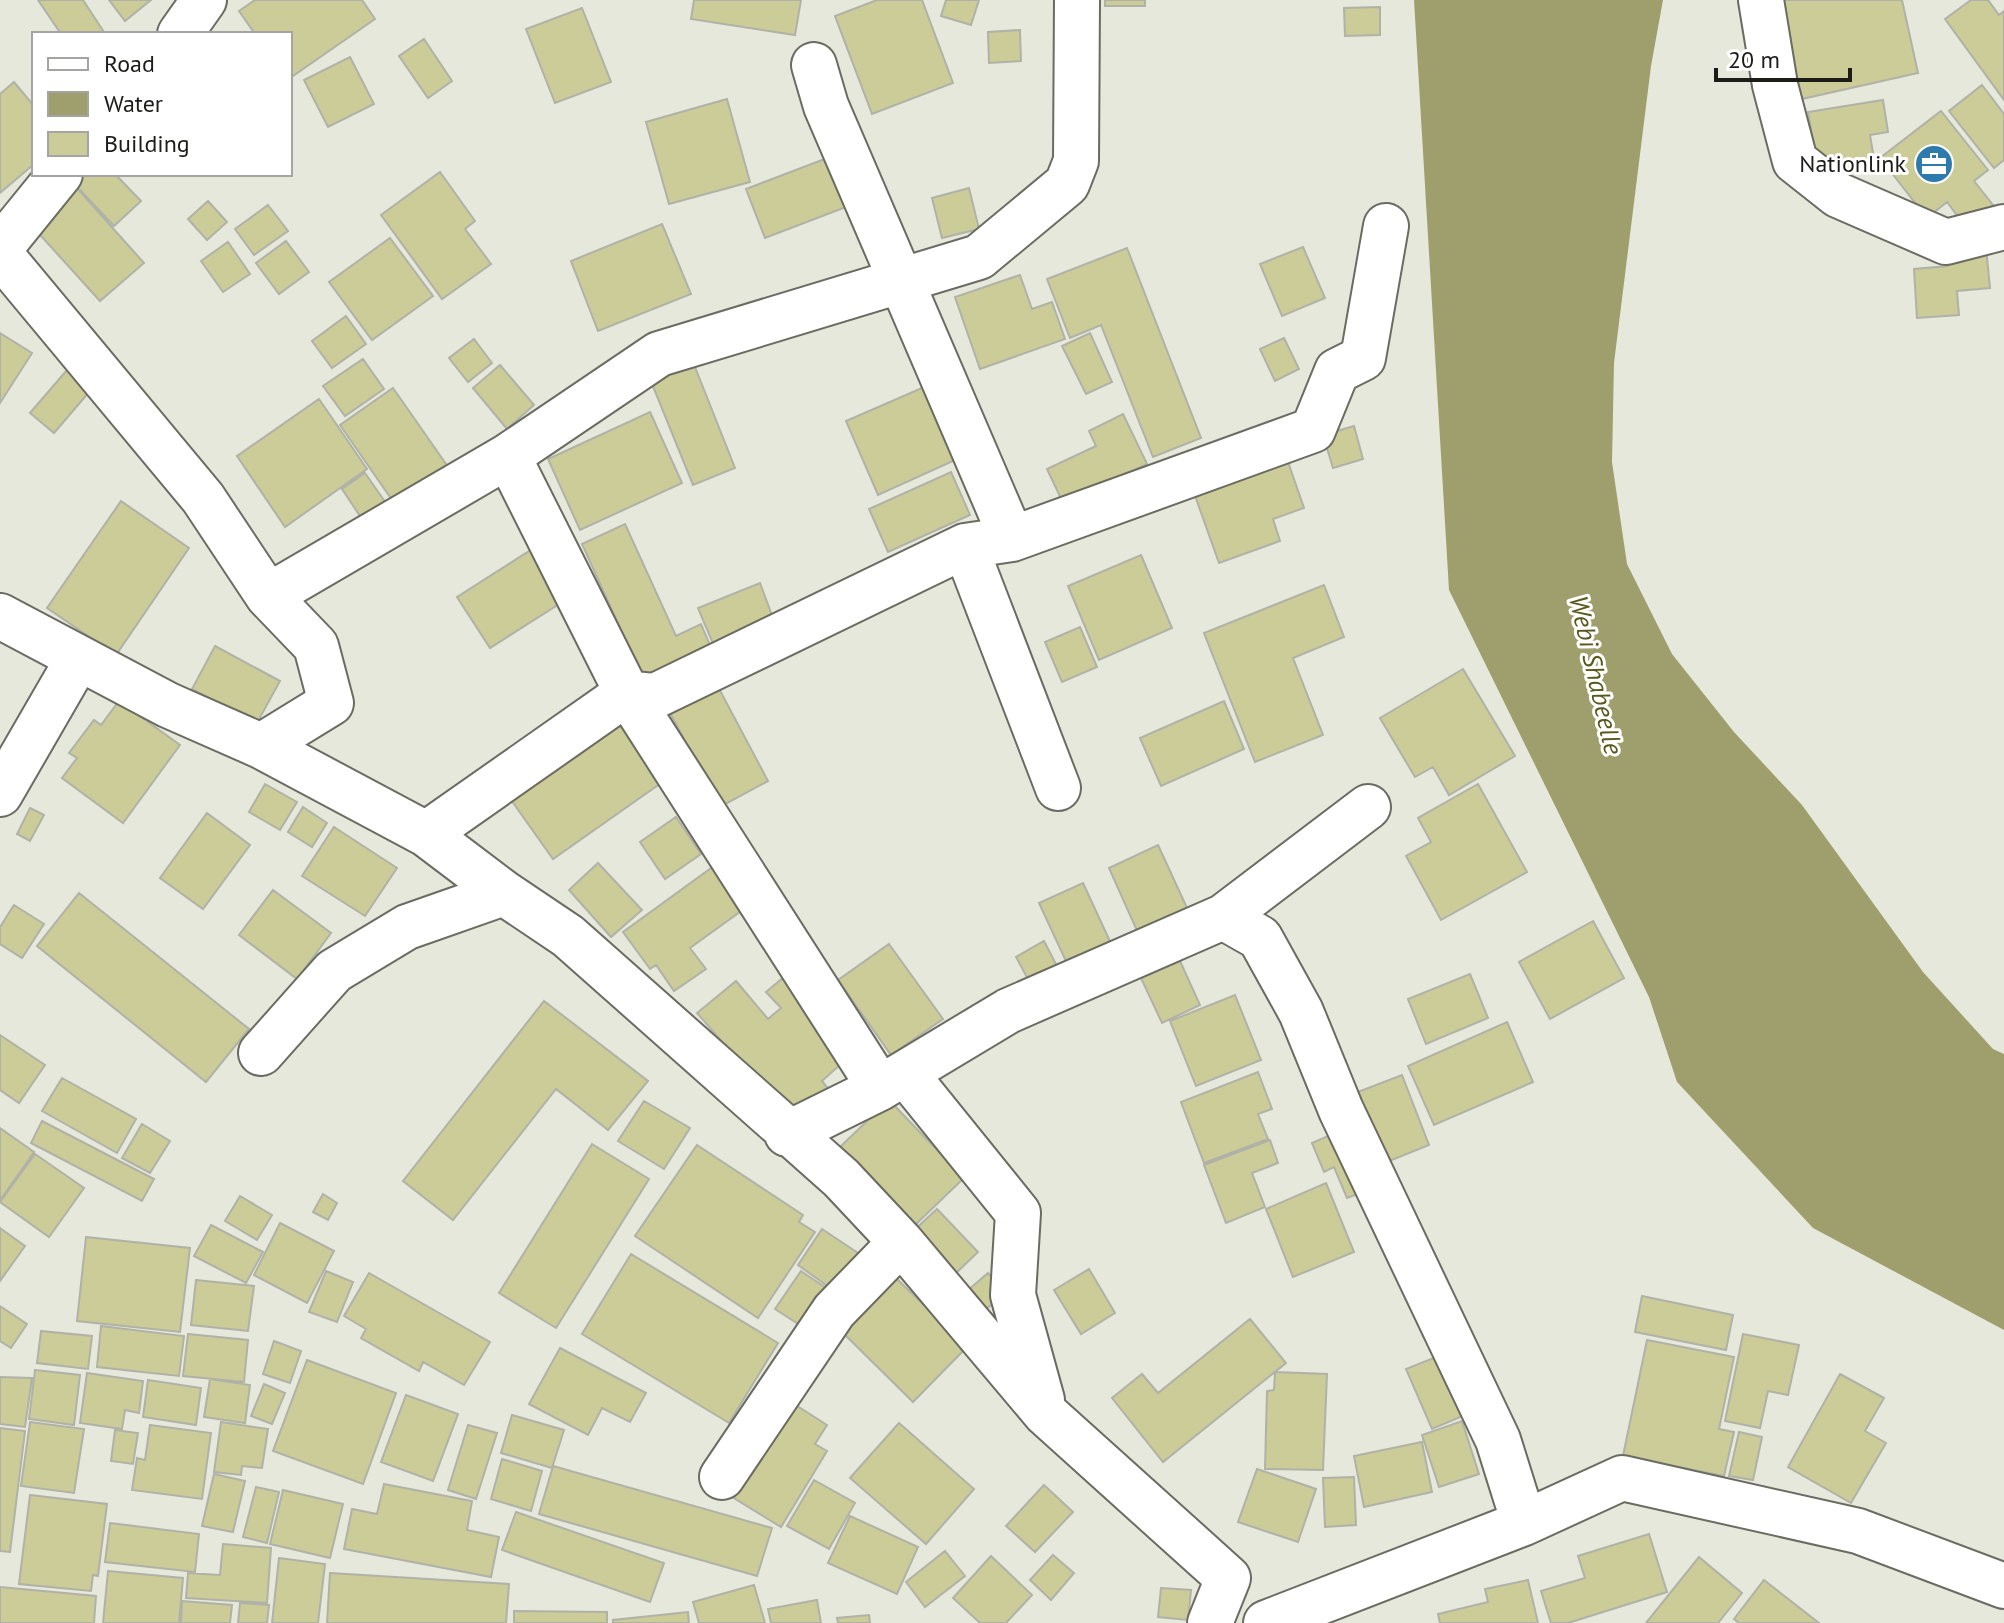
<svg xmlns="http://www.w3.org/2000/svg" width="2004" height="1623" viewBox="0 0 2004 1623" font-family="'PT Sans',sans-serif">
<rect width="100%" height="100%" fill="#e7e8dc"/>
<path fill="#9f9f6d" d="M1414,0H1663L1651,66L1614,363L1612,462L1627,564L1672,654L1734,732L1802,805L1923,972L1993,1049L2004,1054V1330L1813,1228L1677,1082L1649,997L1449,590Z"/>
<path fill="#cbcc98" stroke="#b1b2a7" stroke-width="2" d="M38,0H83L104,32L61,34Z
M109,0H151L125,21Z
M255,0H362L375,19L290,78V34H255L239,11Z
M694,0H801L795,35L691,19Z
M877,0H922L953,83L872,114L835,16Z
M946,0H979L971,25L941,16Z
M1105,0H1145V6H1105Z
M1779,0H1902L1918,73L1802,99Z
M1971,0H1988L1999,15L2004,11V100L1945,19Z
M1380,7V35L1345,36L1344,8Z
M582,8L611,82L555,103L526,29Z
M1020,30L1021,61L989,63L988,32Z
M424,39L452,81L428,98L399,56Z
M350,57L374,104L328,127L304,80Z
M14,82L34,106V164L0,193V94Z
M1982,85L2004,114V160L1994,168L1949,111Z
M727,99L750,182L669,204L646,122Z
M1883,100L1888,132L1870,135L1875,165L1819,175L1808,112Z
M1941,111L1988,170L1974,181L1993,205L1965,226L1947,202L1927,218L1880,158Z
M835,155L854,204L765,238L746,189Z
M440,172L475,221L465,229L491,264L442,299L381,215Z
M115,174L141,201L114,226L66,175Z
M76,187L144,263L100,301L32,226Z
M969,188L979,229L942,238L932,198Z
M208,201L227,222L207,240L188,219Z
M268,205L288,231L254,255L235,229Z
M662,224L691,294L598,331L571,261Z
M390,238L433,296L372,340L329,282Z
M286,241L309,272L279,294L256,263Z
M228,242L250,274L223,292L201,261Z
M1303,247L1325,298L1282,316L1260,264Z
M1986,247L1990,288L1957,291L1959,315L1917,318L1914,269L1948,266L1947,250Z
M1127,248L1201,438L1153,457L1101,325L1070,338L1047,279Z
M1020,275L1032,309L1052,302L1065,339L980,369L955,297Z
M346,316L366,344L332,368L312,341Z
M0,333L32,353L0,403Z
M1090,333L1112,382L1086,394L1062,346Z
M1284,338L1299,369L1275,381L1260,349Z
M474,339L492,363L468,382L449,358Z
M691,357L735,468L693,485L648,374Z
M363,359L384,389L345,416L323,386Z
M500,365L534,405L507,429L473,388Z
M67,370L90,391L54,433L30,413Z
M931,384L964,456L878,495L846,421Z
M393,388L453,474L399,510L340,425Z
M319,399L367,469L285,527L237,456Z
M650,412L682,483L580,530L548,459Z
M1123,414L1147,464L1063,503L1047,469L1096,446L1089,431Z
M1354,426L1363,459L1333,468L1323,435Z
M1286,456L1304,508L1273,519L1280,541L1219,563L1193,490Z
M951,472L970,515L888,552L869,509Z
M365,473L390,509L366,525L342,489Z
M121,501L189,548L116,655L47,608Z
M625,524L676,636L701,624L712,650L644,681L582,544Z
M534,548L567,599L490,648L457,597Z
M1141,555L1172,628L1099,660L1068,586Z
M760,583L777,629L717,653L698,608Z
M1324,585L1344,637L1293,658L1323,735L1255,762L1204,633Z
M1080,627L1097,667L1062,682L1045,642Z
M215,646L280,681L257,723L192,689Z
M1463,669L1515,756L1449,795L1433,767L1415,777L1380,718Z
M716,683L768,781L720,807L668,709Z
M119,701L180,745L123,823L62,778L77,758L69,753L94,720L101,725Z
M1224,701L1244,749L1161,786L1140,738Z
M628,714L671,776L553,859L509,797Z
M265,784L297,802L280,830L249,812Z
M1478,784L1527,872L1441,920L1406,856L1431,842L1418,818Z
M303,807L327,823L312,847L288,832Z
M30,808L44,815L30,841L17,834Z
M207,813L250,845L203,909L160,878Z
M676,817L701,854L665,879L640,842Z
M334,827L397,868L365,916L302,876Z
M1158,845L1188,910L1138,933L1109,868Z
M598,863L642,910L611,937L569,890Z
M714,866L744,909L690,948L706,969L674,991L656,965L650,969L623,932Z
M1083,883L1114,950L1070,970L1039,903Z
M273,890L331,933L297,979L239,935Z
M79,893L249,1029L206,1082L37,946Z
M14,905L44,924L22,958L0,944V927Z
M1593,921L1624,978L1550,1019L1519,962Z
M1044,941L1059,970L1031,985L1016,957Z
M889,944L943,1019L891,1055L838,980Z
M1180,961L1200,1005L1162,1023L1141,978Z
M1470,974L1488,1018L1426,1044L1408,999Z
M784,977L851,1055L822,1081L831,1092L794,1124L697,1013L736,981L768,1019L781,1008L766,992Z
M1235,995L1261,1060L1196,1086L1170,1021Z
M544,1001L648,1081L608,1130L556,1089L453,1220L403,1181Z
M1507,1022L1533,1082L1434,1125L1408,1066Z
M0,1035L45,1065L19,1103L0,1090Z
M1258,1072L1272,1109L1258,1114L1268,1139L1204,1163L1181,1102Z
M1402,1075L1429,1145L1382,1164L1355,1093Z
M62,1078L136,1119L117,1153L42,1111Z
M889,1100L964,1178L915,1225L840,1147Z
M644,1101L690,1128L664,1169L618,1141Z
M42,1121L154,1179L142,1201L31,1143Z
M142,1124L170,1141L150,1173L122,1158Z
M0,1128L34,1152L1,1199H0Z
M1344,1129L1369,1190L1347,1198L1334,1167L1324,1172L1312,1143Z
M1270,1140L1278,1163L1252,1173L1265,1207L1226,1223L1204,1165Z
M592,1144L649,1179L556,1328L499,1293Z
M697,1145L803,1215L799,1222L815,1232L758,1318L635,1236Z
M35,1154L84,1188L49,1237L0,1202Z
M1326,1183L1354,1252L1293,1277L1266,1209Z
M323,1194L337,1203L328,1220L313,1212Z
M240,1196L272,1215L257,1240L225,1221Z
M937,1209L978,1252L952,1277L911,1233Z
M280,1223L334,1251L307,1303L254,1275Z
M211,1225L263,1252L246,1283L194,1256Z
M0,1228L25,1246L0,1281Z
M822,1229L858,1253L833,1290L798,1265Z
M86,1237L190,1248L180,1332L77,1321Z
M631,1254L778,1343L729,1423L582,1334Z
M1089,1269L1115,1313L1081,1334L1054,1290Z
M326,1271L353,1282L337,1322L309,1312Z
M801,1271L835,1294L809,1331L775,1309Z
M369,1273L490,1342L464,1385L423,1362L419,1371L361,1338L366,1329L344,1316Z
M988,1273L1005,1293L977,1317L960,1297Z
M892,1274L967,1347L913,1402L838,1328Z
M196,1280L254,1286L248,1331L191,1325Z
M1642,1296L1733,1315L1726,1350L1635,1332Z
M0,1306L27,1324L11,1348L0,1341Z
M1250,1319L1286,1363L1163,1462L1112,1398L1142,1374L1158,1393Z
M101,1326L184,1336L179,1376L97,1367Z
M41,1331L92,1336L88,1369L37,1363Z
M188,1334L248,1340L244,1382L183,1376Z
M1743,1334L1799,1345L1788,1395L1768,1391L1760,1428L1725,1421Z
M1647,1340L1734,1357L1719,1429L1734,1432L1724,1476L1623,1456Z
M274,1341L301,1351L290,1383L263,1374Z
M560,1348L646,1393L630,1422L602,1408L588,1435L529,1404Z
M1441,1355L1465,1415L1432,1429L1406,1369Z
M307,1360L396,1393L363,1484L273,1451Z
M35,1370L80,1375L74,1425L29,1419Z
M1275,1372L1327,1374L1323,1470L1265,1469L1267,1391L1274,1390Z
M87,1373L143,1381L139,1413L125,1410L122,1429L80,1423Z
M1840,1374L1884,1398L1865,1431L1886,1443L1851,1503L1788,1467Z
M0,1377L32,1378L25,1427L0,1424Z
M210,1379L250,1385L245,1423L204,1417Z
M148,1380L201,1388L196,1425L143,1417Z
M264,1384L285,1393L272,1424L251,1416Z
M406,1395L458,1414L433,1481L381,1462Z
M791,1402L827,1425L815,1444L827,1451L781,1527L732,1497Z
M512,1415L564,1430L552,1468L501,1453Z
M1462,1421L1479,1474L1439,1487L1422,1435Z
M30,1422L84,1429L74,1493L21,1486Z
M221,1422L268,1429L262,1468L242,1466L241,1475L214,1472Z
M899,1423L974,1489L926,1544L850,1478Z
M150,1425L211,1433L202,1499L132,1490L137,1458L145,1460Z
M468,1425L497,1433L476,1499L448,1490Z
M0,1428L25,1431L10,1552L0,1551Z
M115,1430L138,1433L133,1464L111,1461Z
M1739,1432L1762,1437L1753,1480L1729,1476Z
M1422,1442L1432,1492L1364,1507L1354,1456Z
M502,1459L542,1471L531,1511L491,1499Z
M553,1466L772,1528L757,1576L539,1514Z
M1257,1469L1316,1489L1298,1542L1238,1522Z
M214,1474L245,1481L233,1532L202,1526Z
M1354,1477L1356,1525L1325,1527L1323,1478Z
M814,1480L855,1503L829,1549L787,1526Z
M384,1484L472,1501L467,1530L499,1537L491,1577L344,1549L352,1509L377,1514Z
M1044,1485L1073,1512L1035,1552L1006,1526Z
M256,1487L279,1492L267,1543L243,1537Z
M283,1490L343,1504L330,1558L270,1544Z
M30,1495L107,1504L98,1576L93,1575L91,1591L19,1584Z
M516,1512L664,1563L650,1602L502,1550Z
M850,1516L918,1547L897,1594L828,1563Z
M110,1523L199,1534L195,1572L105,1562Z
M1649,1534L1667,1592L1568,1623H1551L1541,1591L1585,1578L1578,1556Z
M223,1544L271,1548L267,1603L186,1598L188,1573L220,1575Z
M945,1551L965,1576L925,1607L906,1582Z
M1053,1555L1074,1573L1051,1600L1030,1580Z
M991,1556L1032,1595L1006,1623H980L953,1598Z
M1699,1557L1742,1593L1718,1623H1646Z
M279,1558L325,1564L318,1623H272Z
M108,1571L183,1578L179,1623H103Z
M330,1573L509,1584L506,1623H327Z
M1528,1580L1538,1623H1440L1438,1614L1488,1602L1485,1589Z
M1764,1580L1819,1623H1739L1734,1619Z
M754,1585L765,1623H699L693,1602Z
M0,1587L96,1596L94,1623H0Z
M1161,1588L1191,1590L1188,1620L1158,1617Z
M817,1600L821,1623H771L768,1609Z
M182,1601L232,1605L230,1623H181Z
M240,1603L269,1605L267,1623H238Z
M514,1611L607,1612V1623H514Z
M688,1612L689,1623H613V1620Z
M869,1615L870,1623H838L837,1618Z"/>
<g fill="none" stroke-linecap="round" stroke-linejoin="round">
<g stroke="#6b6b62" stroke-width="48">
<path id="minor" d="M1761,0L1775,85L1795,161L1838,195L1946,242L2004,227
M180,34L204,0
M814,65L826,106L1012,539
M0,248L60,174
M0,254L203,498L268,596L316,646L331,703L261,746
M508,456L627,693L880,1088
M965,546L1058,788
M268,596L508,456L659,354L979,257L1067,184L1076,161L1077,0
M0,616L168,705L261,746L426,834L504,893L568,936L841,1178L901,1242L1046,1414L1228,1578L1210,1623
M0,794L78,659
M426,834L627,693L655,696L965,546L1012,539L1313,430L1337,371L1363,358L1386,226
M1223,917L1260,938L1301,1012L1341,1110L1498,1440L1524,1523
M261,1053L334,971L407,927L504,893
M905,1073L1018,1213L1013,1295L1042,1400
M787,1134L880,1088L1008,1011L1223,917L1368,807
M722,1477L834,1311L901,1242
M1266,1623L1524,1523L1622,1478L1858,1531L2004,1586"/>
</g>
<use href="#minor" stroke="#fff" stroke-width="44"/>
</g>
<defs>
<g id="office-disc" transform="scale(2)"><circle r="9.5" fill="#2d7bad" stroke="#fff"/><path d="M-6-3h4V-5.5h4V-3h4V5H-6ZM-1-4.5V-3h2v-1.5ZM-6 0V1H6V0Z" fill="#fff"/></g>
</defs>
<g fill-rule="evenodd">
<use href="#office-disc" x="1934" y="164"/>
</g>
<g text-anchor="middle" stroke-width="6" stroke-linejoin="round" paint-order="stroke">
<g font-size="24" fill="#1c1c18" stroke="#fff" text-anchor="end">
<text x="1906" y="172">Nationlink</text>
</g>
<g font-size="26" font-style="italic" fill="#58571c" stroke="#fff">
<text transform="translate(1596 675) rotate(77)" y="9">Webi Shabeelle</text>
</g>
</g>
<rect x="32" y="32" width="260" height="144" fill="#ffffff" stroke="#a4a4a3" stroke-width="2"/>
<rect x="48" y="58" width="40" height="12" fill="#ffffff" stroke="#a4a4a3" stroke-width="2"/>
<text x="104" y="72" font-size="24" fill="#1c1c18">Road</text>
<rect x="48" y="92" width="40" height="24" fill="#9f9f6d" stroke="#a4a4a3" stroke-width="2"/>
<text x="104" y="112" font-size="24" fill="#1c1c18">Water</text>
<rect x="48" y="132" width="40" height="24" fill="#cbcc98" stroke="#a4a4a3" stroke-width="2"/>
<text x="104" y="152" font-size="24" fill="#1c1c18">Building</text>
<path d="M1716 68v12h134v-12" fill="none" stroke="#1c1c18" stroke-width="4"/>
<text x="1728" y="68" font-size="24" fill="#1c1c18" stroke="#ffffff" stroke-width="6" paint-order="stroke">20 m</text>
</svg>
